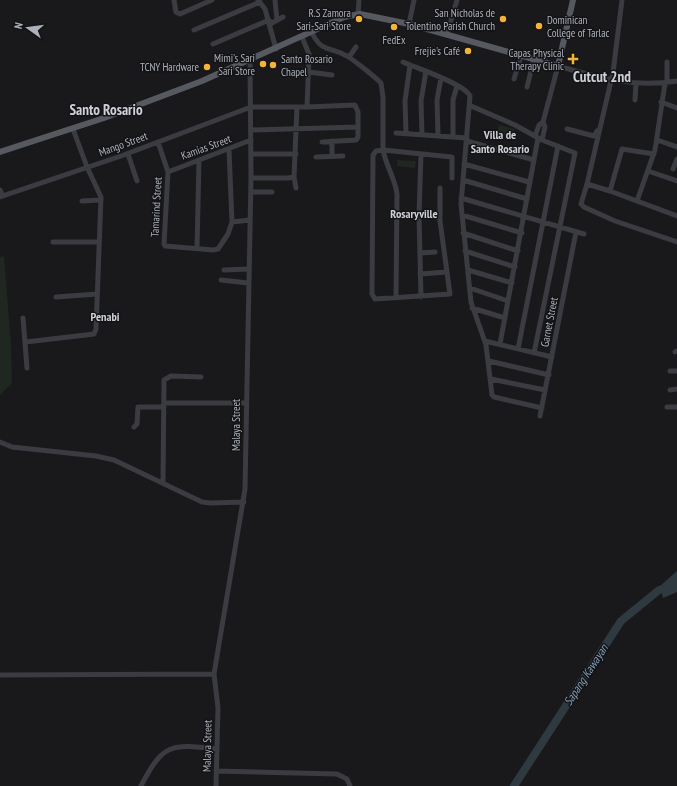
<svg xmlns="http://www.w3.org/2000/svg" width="677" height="786" viewBox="0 0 677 786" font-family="'PT Sans Narrow',sans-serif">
<rect width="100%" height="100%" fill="#19191c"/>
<path fill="#1f2720" d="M499,125L515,129L512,138L496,133Z
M397,160L416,161L415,168L397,166Z
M4,256L11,344L12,383L0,395V257Z"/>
<path fill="#2f3940" d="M677,571V592L663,598L660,586Z"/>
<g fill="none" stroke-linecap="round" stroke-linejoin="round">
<path stroke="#2f3940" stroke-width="8" d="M514,786L621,621L659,590L677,585"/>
<path stroke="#3a3c41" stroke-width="5" d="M174,0L176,12L180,14L212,0
M258,0L265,9L276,49
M275,0L277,20
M358,14L359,0
M270,24L283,17
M409,24L414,0
M194,30L260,2
M312,33C322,53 330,46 347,56C355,61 374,76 381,83L383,97V150C386,166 395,178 397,194L396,298
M447,34L457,0
M213,44L269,20
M349,57L356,47
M403,62C416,68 465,84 470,96L461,204L471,302L486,345L492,395L494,397L542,408
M667,62V83
M309,72L332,75
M514,79L521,56
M611,81L587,184L610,191L622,149L654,154
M612,81L622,0
M527,87L534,59
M635,100L636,83
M661,102L677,108
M471,106L515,125L542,140L575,153L534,353
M567,129L594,136L597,131
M251,130L358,127V112L355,105L307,107L309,54L302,37
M396,133L467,138
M406,133L405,101L410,65
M422,135L421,101L426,71
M438,136L437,100L441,78
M535,136L539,125L543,122
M453,137V100L457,86
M542,140L545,127L543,122L558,66C600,78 633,88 677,81
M657,140L677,147
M332,141V156
M467,141L534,160
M158,142L168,172L164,244L165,246L213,250L218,249L228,234L232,222L229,150
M322,142L356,140L358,137V127
M128,154L137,181
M251,154H296
M316,157L343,156
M464,164L529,182
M673,169L677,159
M648,171L677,181
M168,172L251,140
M294,177L296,188
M251,178H288L294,177L297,107
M463,180L527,199
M587,184L581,204L584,207L615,221L677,242
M440,188V221L450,294L375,299L372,294L373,155L376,151L383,150L452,157V178
M0,190L3,196
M610,191L677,216
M251,192H272
M0,197L121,156L251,107H307
M461,198L584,234
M82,201L101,200
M637,201L655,150L665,83
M419,215L439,217
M462,215L522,233
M232,222L250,220
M463,233L518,251
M53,242H98
M197,248L199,160
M465,251L515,267
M420,253L435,252
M224,270L249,269
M468,270L512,283
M420,274L447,272
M221,280L248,283
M470,288L508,301
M56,297L97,294
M421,297L419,215L421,154
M472,308L505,318
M23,318L27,368
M485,341L552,357
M26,342L94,334L96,329L101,197L87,167L73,129
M500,344L538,138
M518,349L558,146
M675,352L677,351
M489,361L549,375
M670,371H677
M491,379L545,390
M670,390L677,389
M164,403H246
M667,407H677
M540,416L576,232
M134,427L137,424L138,407H164
M0,442L12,447L96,456L114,460L202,502L211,503L244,502
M163,483L164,380L171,376L201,377
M0,675L214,674
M216,771L337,774L347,779L350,786
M141,786C163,743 171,744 217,749
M216,786L218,708L214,674L245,489L251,178L250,60"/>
<path stroke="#565960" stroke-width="6" d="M0,152L104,118L202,81L344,17L360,14L409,24L558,66L573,0"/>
</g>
<g fill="#f4b339" stroke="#141417" stroke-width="1.5">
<circle cx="359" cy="19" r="4"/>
<circle cx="503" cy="19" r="4"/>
<circle cx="539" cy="26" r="4"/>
<circle cx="394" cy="27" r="4"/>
<circle cx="468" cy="51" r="4"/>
<path d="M571 53h4v4h4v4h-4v4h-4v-4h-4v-4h4z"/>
<circle cx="263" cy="64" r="4"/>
<circle cx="273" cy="65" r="4"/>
<circle cx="207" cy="67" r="4"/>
</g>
<g text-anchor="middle" stroke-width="3" stroke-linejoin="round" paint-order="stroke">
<g font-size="11" fill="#acb1bb" stroke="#141417" text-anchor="end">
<text x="351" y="17">R.S Zamora<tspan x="351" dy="13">Sari-Sari Store</tspan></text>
<text x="495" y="17">San Nicholas de<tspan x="495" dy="13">Tolentino Parish Church</tspan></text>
<text x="547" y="24" text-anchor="start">Dominican<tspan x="547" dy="13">College of Tarlac</tspan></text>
<text x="394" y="44" text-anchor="middle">FedEx</text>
<text x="460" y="55">Frejie's Café</text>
<text x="564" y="57">Capas Physical<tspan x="564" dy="13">Therapy Clinic</tspan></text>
<text x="255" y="62">Mimi's Sari<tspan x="255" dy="13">Sari Store</tspan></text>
<text x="281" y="63" text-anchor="start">Santo Rosario<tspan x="281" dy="13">Chapel</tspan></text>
<text x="199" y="71">TCNY Hardware</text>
</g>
<g font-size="11" fill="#acb1bb" stroke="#141417">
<text transform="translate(123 144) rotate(-20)" y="4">Mango Street</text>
<text transform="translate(206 147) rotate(-20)" y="4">Kamias Street</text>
<text transform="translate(156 207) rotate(-87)" y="4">Tamarind Street</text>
<text transform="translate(549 322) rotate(-79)" y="4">Garnet Street</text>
<text transform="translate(236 425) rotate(-90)" y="4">Malaya Street</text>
<text transform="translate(207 746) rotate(-89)" y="4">Malaya Street</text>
</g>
<g font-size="12" font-weight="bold" fill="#cdd0d7" stroke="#141417">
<text x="500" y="139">Villa de<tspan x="500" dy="14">Santo Rosario</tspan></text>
<text x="414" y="218">Rosaryville</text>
<text x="105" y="321">Penabi</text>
</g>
<g font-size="12" font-style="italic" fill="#839fb6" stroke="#141417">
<text transform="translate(586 675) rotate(-57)" y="4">Sapang Kawayan</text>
</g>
<g font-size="15" font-weight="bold" fill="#cdd0d7" stroke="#141417">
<text x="602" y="82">Cutcut 2nd</text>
<text x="106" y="115">Santo Rosario</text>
</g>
</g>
<g transform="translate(28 28) rotate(284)" stroke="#141417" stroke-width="3" paint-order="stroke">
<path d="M0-3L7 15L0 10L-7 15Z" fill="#acb1bb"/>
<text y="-6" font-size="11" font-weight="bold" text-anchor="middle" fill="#acb1bb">N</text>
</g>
</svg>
